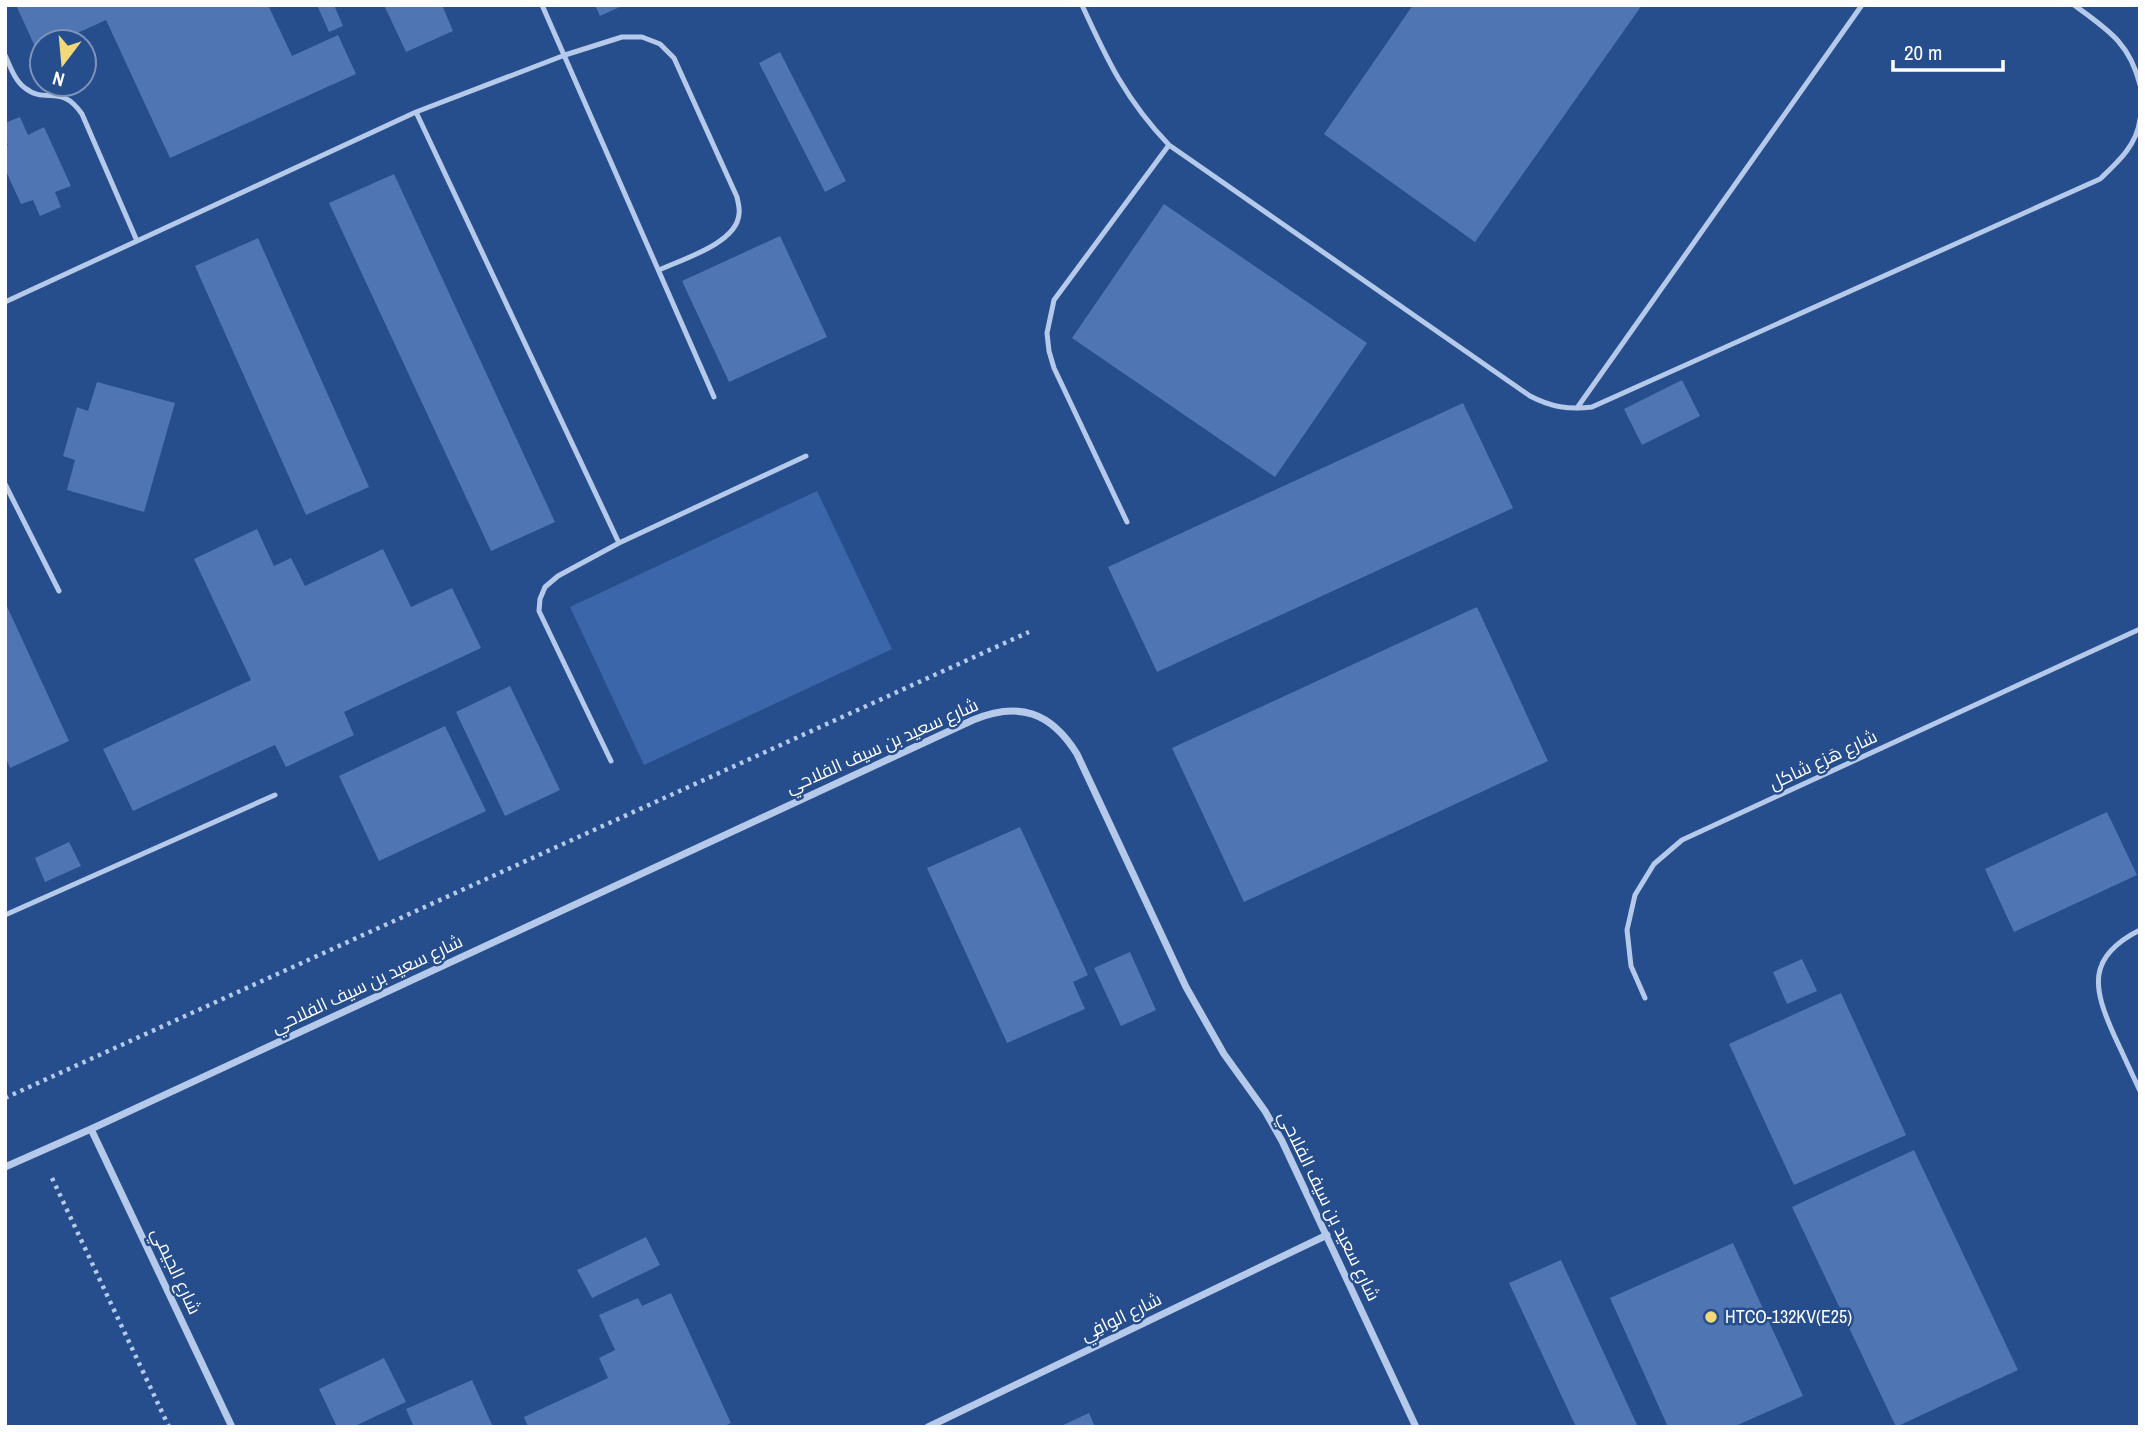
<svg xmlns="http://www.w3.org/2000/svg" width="2145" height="1432" viewBox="0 0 2145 1432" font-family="'Archivo Narrow',Cairo,sans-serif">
<rect width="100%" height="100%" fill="#264d8c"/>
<path fill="#3b66a9" d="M817,491L892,649L644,765L570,607Z"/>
<path fill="#4f76b3" d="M16,5H268L292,56L338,35L356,74L170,158L106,20L58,42H42V49L37,51Z
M317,5H334L343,26L329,32Z
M384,5H442L453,31L406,52Z
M595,5H624L600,16Z
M1413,5H1642L1475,242L1324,134Z
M780,52L846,181L825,192L759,63Z
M20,117L28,135L44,127L71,186L55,192L61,207L40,216L33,200L21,204L5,169V146L8,145L5,140V123Z
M394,174L555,522L491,551L329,203Z
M1164,204L1367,343L1275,477L1072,338Z
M780,236L827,337L729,382L682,281Z
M258,238L369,487L306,515L195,266Z
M1682,380L1700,416L1642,445L1624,409Z
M97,382L175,403L144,512L67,490L75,460L63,456L77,407L88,411Z
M1463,403L1513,508L1157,672L1108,567Z
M257,529L274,566L291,558L305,586L383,549L411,607L452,588L481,648L344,712L354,735L286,767L275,745L133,811L103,749L251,680L194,559Z
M5,602L69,741L10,768L5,756Z
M1477,607L1548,761L1244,902L1172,748Z
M510,686L560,790L505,816L456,712Z
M445,726L486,811L379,861L339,776Z
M2107,812L2137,875L2014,932L1985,869Z
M1020,827L1088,975L1073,982L1085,1009L1007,1043L927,868Z
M69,842L81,866L45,882L35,858Z
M1130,952L1156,1010L1121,1026L1094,968Z
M1802,959L1817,991L1787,1004L1773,972Z
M1841,993L1906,1135L1794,1185L1729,1044Z
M1914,1150L2018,1370L1896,1427L1792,1207Z
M646,1237L660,1265L592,1298L577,1270Z
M1733,1243L1803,1396L1733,1427H1668L1610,1298Z
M1561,1260L1638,1427H1576L1509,1283Z
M671,1293L731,1423L722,1427H528L524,1417L608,1378L599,1358L615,1350L599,1315L638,1298L642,1306Z
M384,1358L406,1402L353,1427H337L319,1389Z
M472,1380L493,1427H414L406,1409Z
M1089,1413L1095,1427H1059Z"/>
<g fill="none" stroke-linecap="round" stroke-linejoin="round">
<path stroke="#b5caea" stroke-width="4.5" stroke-dasharray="3.5 5" stroke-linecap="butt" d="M5,1098L1029,632
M52,1178L169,1427"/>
<path stroke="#b5caea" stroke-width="5" d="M542,5L714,397
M1082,5C1107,60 1126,100 1169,145L1530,396C1551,407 1569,410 1592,407L2100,179C2118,162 2137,145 2140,119
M2074,5C2107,29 2130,43 2140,85
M5,55C10,66 15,81 25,88C46,105 61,83 82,114L137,241
M416,112L619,543
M5,302L416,112L565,55L622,37H642L660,44L674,58L737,197C738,202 740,209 739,214C737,243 683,259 659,270
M1577,408L1862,5
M5,484L59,591
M1127,522L1054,368L1049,351L1047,333L1054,300L1169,145
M611,761L539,611L540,599L545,587L558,576L619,543L806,456
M5,915L275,795
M2140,930C2086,957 2093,988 2114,1035C2123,1054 2131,1072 2140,1091
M1645,998L1631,966L1627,930L1635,895L1654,864L1682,840L2140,629"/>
<path stroke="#b5caea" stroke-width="7" d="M91,1129L232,1427
M5,1167L91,1129L973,720C1019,701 1051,712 1077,754L1186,987L1224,1054L1265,1111L1282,1141L1416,1427
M928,1427L1327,1235"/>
</g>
<circle fill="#f3d87a" stroke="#264d8c" stroke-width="2.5" cx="1711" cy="1317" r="7"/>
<g text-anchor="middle" stroke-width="5" stroke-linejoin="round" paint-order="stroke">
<g font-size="18" fill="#fff" stroke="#264d8c">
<text transform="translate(882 746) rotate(-24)" y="6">شارع سعيد بن سيف الفلاحي</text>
<text transform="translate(1823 760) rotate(-25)" y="6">شارع هَزع شاكل</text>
<text transform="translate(367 984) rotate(-25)" y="6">شارع سعيد بن سيف الفلاحي</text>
<text transform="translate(1329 1206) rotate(64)" y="6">شارع سعيد بن سيف الفلاحي</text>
<text transform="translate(176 1271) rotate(65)" y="6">شارع الجيمي</text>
<text transform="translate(1121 1317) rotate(-26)" y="6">شارع الوافِي</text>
</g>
<g font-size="18" fill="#fff" stroke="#264d8c" text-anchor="start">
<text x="1725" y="1323">HTCO-132KV(E25)</text>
</g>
</g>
<rect width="2145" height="1432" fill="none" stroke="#ffffff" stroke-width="14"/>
<g transform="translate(63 63) rotate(196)"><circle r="33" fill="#264d8c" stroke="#7d94ba" stroke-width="2"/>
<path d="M0-5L12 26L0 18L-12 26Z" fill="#f3d87a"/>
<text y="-10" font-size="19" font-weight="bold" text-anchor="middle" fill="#ffffff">N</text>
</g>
<path d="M1893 60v10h110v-10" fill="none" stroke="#ffffff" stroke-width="3.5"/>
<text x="1904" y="60" font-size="21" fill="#ffffff" stroke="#264d8c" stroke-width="5" paint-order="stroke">20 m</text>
</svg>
